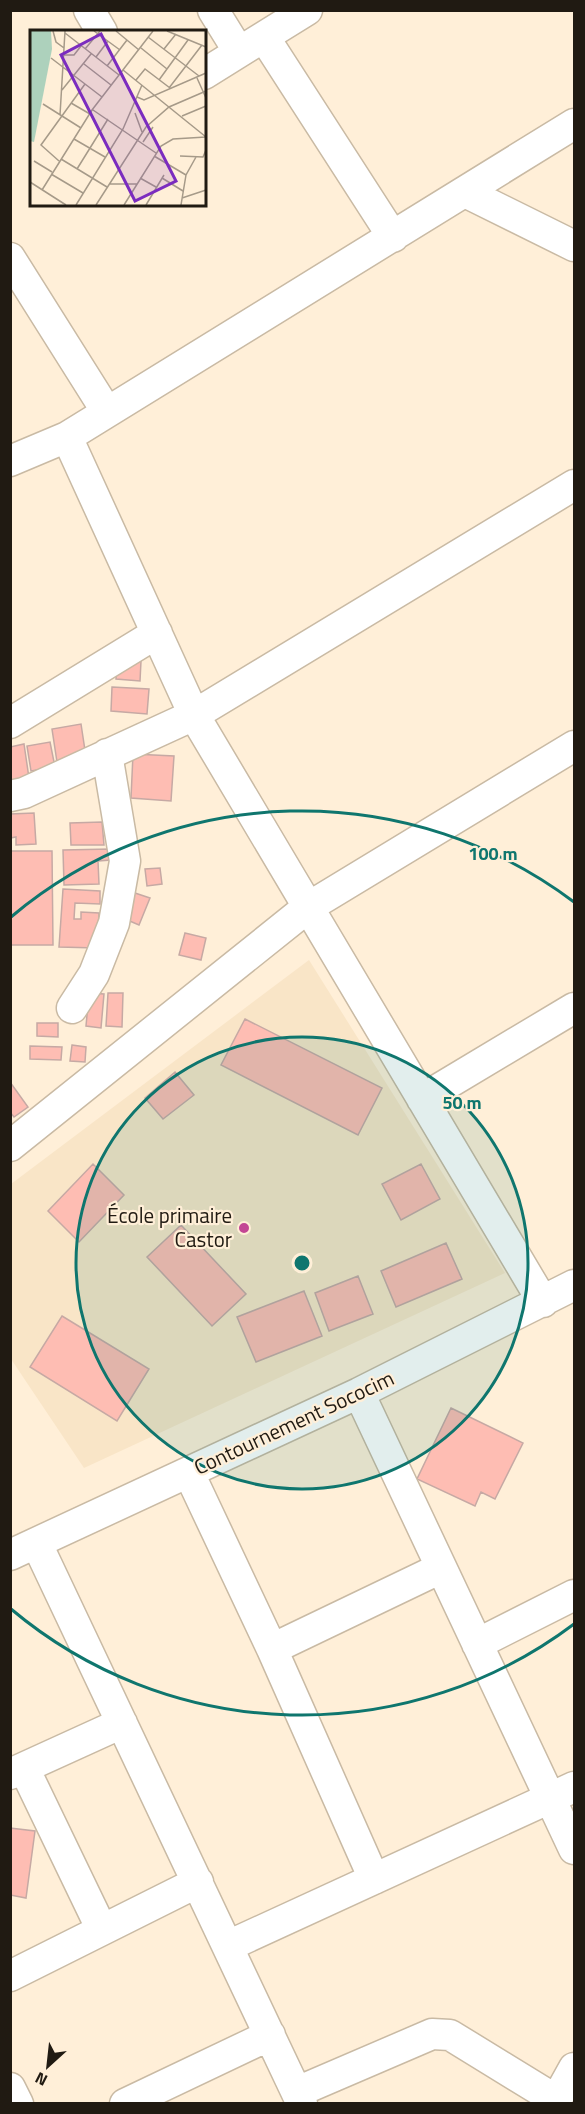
<svg xmlns="http://www.w3.org/2000/svg" width="585" height="2114" viewBox="0 0 585 2114" font-family="'Titillium Web',sans-serif">
<rect width="100%" height="100%" fill="#ffefd8"/>
<path fill="#f9e5c7" d="M309,960L505,1273L84,1468L11,1359V1184Z"/>
<path fill="#febdb3" stroke="#c6a9a4" stroke-width="1.5" d="M117,660L141,661L140,681L116,679Z
M112,687L149,689L147,714L111,711Z
M81,724L86,757L57,762L52,729Z
M50,742L55,767L31,771L27,746Z
M24,744L29,778L10,781V747Z
M133,754L174,756L171,801L131,798Z
M34,813L36,844L16,845V837L10,838V814Z
M102,822L104,845H71L70,823Z
M111,849V860L98,861L99,884L64,885L63,850Z
M10,851H52L53,945H10Z
M160,868L162,884L147,886L145,869Z
M63,889L100,891V904L75,903L74,919H81V912L99,913L97,948L59,947Z
M135,893L150,898L139,925L125,919Z
M185,933L206,938L201,960L179,955Z
M89,993L104,994L101,1028L86,1026Z
M108,993H123L122,1027L106,1026Z
M245,1019L382,1088L358,1135L221,1065Z
M37,1023H58V1037L37,1036Z
M72,1045L86,1047L85,1062L70,1061Z
M30,1046L62,1047L61,1060L30,1059Z
M175,1072L194,1095L163,1119L145,1098Z
M10,1082L28,1107L14,1117L10,1112Z
M93,1164L124,1195L79,1242L48,1211Z
M421,1164L440,1199L401,1220L382,1184Z
M181,1225L246,1294L212,1326L147,1257Z
M446,1243L462,1279L396,1307L381,1271Z
M358,1276L373,1314L329,1331L315,1293Z
M304,1291L322,1336L256,1362L237,1317Z
M62,1316L149,1369L117,1421L30,1367Z
M451,1408L523,1443L495,1499L481,1492L475,1506L417,1479Z
M10,1828L35,1831L26,1898L10,1895Z"/>
<g fill="none" stroke-linecap="round" stroke-linejoin="round">
<g stroke="#c9baa4" stroke-width="33">
<path id="minor" d="M89,10L102,32
M213,10L239,52
M264,37L393,237
M204,74L307,10
M467,193L574,246
M10,258L107,412
M67,437L194,715L543,1302
M10,461L67,437L574,124
M10,723L157,633
M10,796L24,793L194,715L574,485
M72,1008L94,974L114,923L125,861L107,754
M422,1099L574,1008
M10,1146L307,908L574,746
M359,1393L574,1849
M189,1473L272,1649L374,1879
M37,1544L302,2104
M10,1555L359,1393L574,1285
M477,1644L574,1595
M272,1649L441,1568
M24,1768L102,1930
M10,1774L122,1723
M228,1946L574,1787
M10,1976L198,1882
M10,2088L18,2104
M297,2092L432,2034L450,2035L556,2100
M125,2104L270,2035
M554,2104L574,2068"/>
</g>
<use href="#minor" stroke="#fff" stroke-width="30"/>
</g>
<circle cx="302" cy="1263" r="226" fill="#0f766e" fill-opacity=".12"/>
<g fill="none" stroke="#0f766e" stroke-width="3">
<circle cx="302" cy="1263" r="226"/>
<path d="M574 1624A452 452 0 0 1 11 1609M11 917A452 452 0 0 1 574 902"/>
</g>
<circle fill="#c34694" stroke="#ffefd8" stroke-width="2" cx="244" cy="1228" r="6"/>
<g text-anchor="middle" stroke-width="4.5" stroke-linejoin="round" paint-order="stroke">
<g font-size="21" fill="#201a12" stroke="#ffefd8" text-anchor="end">
<text x="232" y="1223">École primaire<tspan x="232" dy="24">Castor</tspan></text>
</g>
<g font-size="21" fill="#201a12" stroke="#ffefd8">
<text transform="translate(294 1423) rotate(-25)" y="7">Contournement Sococim</text>
</g>
</g>
<g transform="translate(30 30)">
<rect width="176" height="176" fill="#ffefd8"/>
<path d="M0,1H21L22,19L4,112L0,111Z" fill="#add1bc"/>
<path fill="none" stroke="#a69a89" stroke-width="1.5" d="M23,1L26,12L34,18M64,1L90,20M86,1L109,20M137,1L176,17M35,3L89,45M118,7L169,46M111,18L137,39M55,19L70,1M134,19L146,4M33,25H44L51,16M66,27L78,11M21,28L72,67M54,34L81,55M77,36L97,10M93,40L176,107M167,48L176,68M106,50L115,39L140,58M129,50L158,10M139,58L172,15M32,60L61,24M107,67L114,70L176,43M41,73L60,84M13,74L51,98M63,80L126,123M105,83L112,102M30,85L35,1M152,86L176,76M44,109L75,127M113,112L123,97M124,126L156,145M150,126L173,127L176,120M31,129L77,157M4,131L22,142M29,131L11,115L55,54M47,139L78,89M21,144L53,163M110,148L126,157M132,148L153,161M0,152L36,175M79,154H107M12,160L62,80L123,1M152,168L176,160M46,175L93,99L112,55M66,175L116,97L139,77L176,61M94,175L131,116L143,109L176,107M116,175L134,145M151,175L156,145L166,127"/>
<path fill="#7b2cbf" fill-opacity="0.15" stroke="#7b2cbf" stroke-width="3" d="M71,4L146,151L105,171L31,25Z"/>
<rect width="176" height="176" fill="none" stroke="#201a12" stroke-width="3"/>
</g>
<circle cx="302" cy="1263" r="9" fill="#0f766e" stroke="#ffefd8" stroke-width="3"/>
<g font-size="18" text-anchor="middle" font-weight="bold" fill="#0f766e" stroke="#ffefd8" stroke-width="4.5" stroke-linejoin="round" paint-order="stroke">
<text x="493" y="860">100 m</text>
<text x="462" y="1109">50 m</text>
</g>
<rect width="585" height="2114" fill="none" stroke="#201a12" stroke-width="24"/>
<g transform="translate(48 2066) rotate(207)" stroke="#ffefd8" stroke-width="4.5" paint-order="stroke">
<path d="M0-4.5L10 22L0 15L-10 22Z" fill="#201a12"/>
<text y="-9" font-size="16" font-weight="bold" text-anchor="middle" fill="#201a12">N</text>
</g>
</svg>
